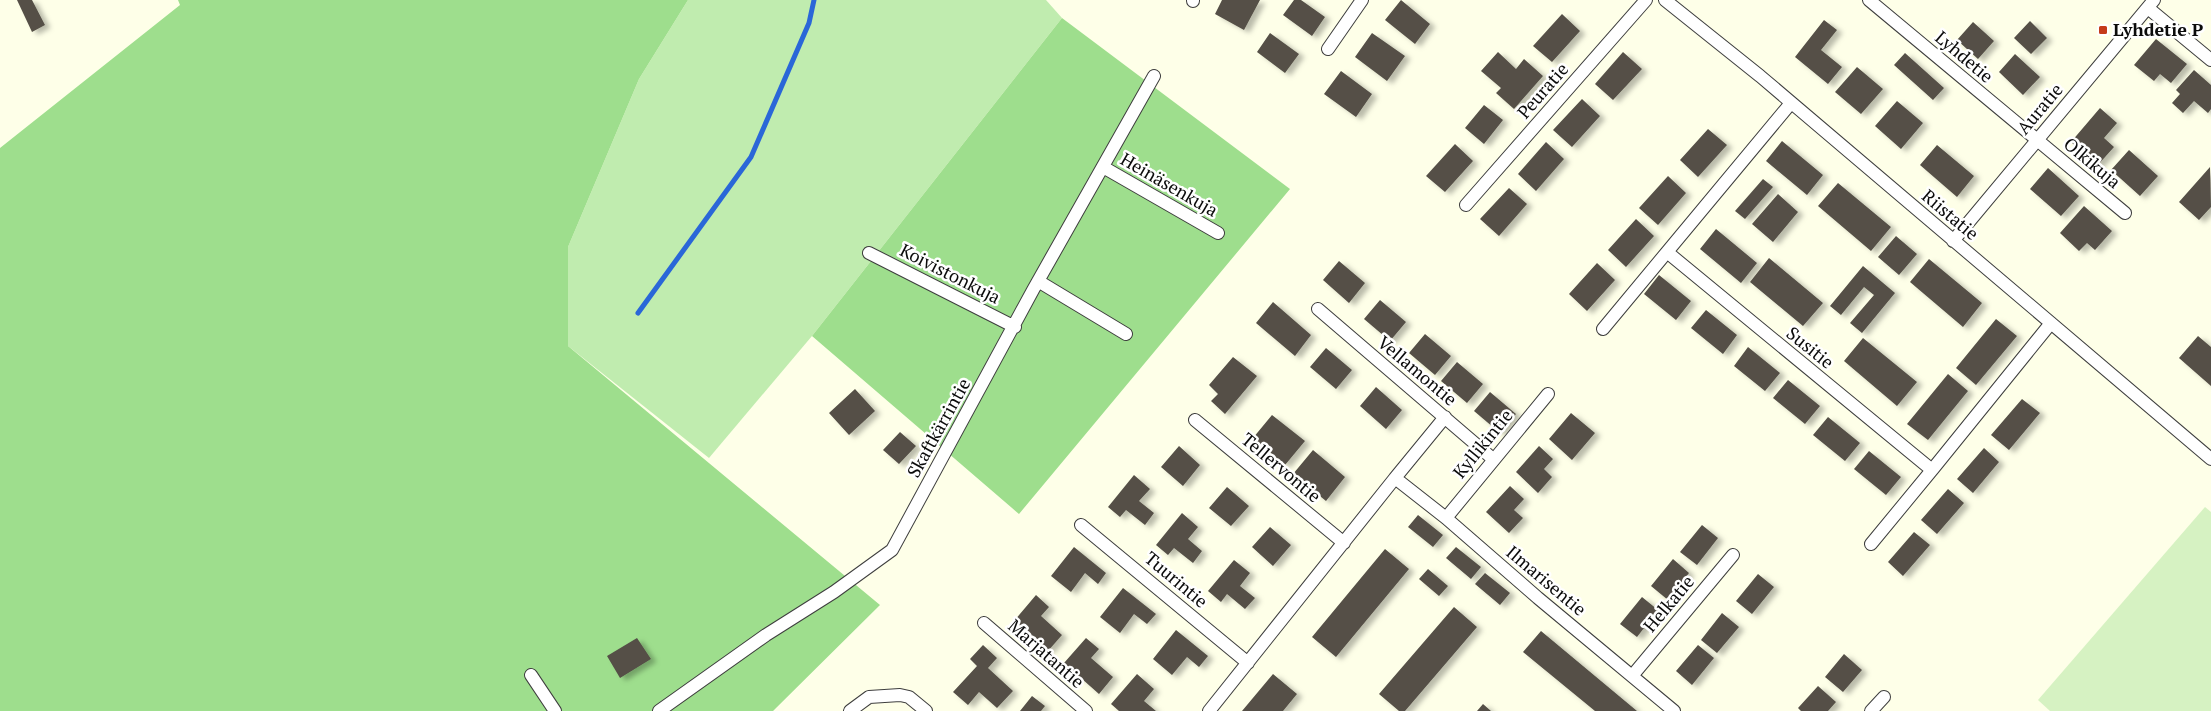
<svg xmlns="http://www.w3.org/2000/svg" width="2211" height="711" viewBox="0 0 2211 711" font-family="'PT Serif',serif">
<defs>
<filter id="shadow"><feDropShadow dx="5.5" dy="3" stdDeviation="2.5" flood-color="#0004"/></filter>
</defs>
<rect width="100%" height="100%" fill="#feffe8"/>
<path fill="#c0ecaf" d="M688,0H1046L1062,18L812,336L709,458L568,346V247L639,79Z"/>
<path fill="#9ede8d" d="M178,0H688L639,79L568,247V346L880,605L773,711H0V148L180,5Z
M1062,18L1290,189L1019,514L812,336Z"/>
<path fill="#d6f2c2" d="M2205,507L2211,512V711H2050L2038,700Z"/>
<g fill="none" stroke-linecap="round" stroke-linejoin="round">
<path stroke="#2a67d8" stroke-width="5" d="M638,313L751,157L809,23L814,0"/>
</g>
<path fill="#544f46" filter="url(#shadow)" d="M17,0H32L45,25L32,32Z
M1222,0H1260L1244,30L1215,14Z
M1294,0H1301L1325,17L1312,36L1283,15Z
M1401,0L1430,24L1415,44L1385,20Z
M1562,14L1580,31L1552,62L1533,46Z
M1824,20L1837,30L1821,50L1842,67L1828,84L1795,57Z
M2030,21L2047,38L2031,54L2014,38Z
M1973,22L1994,41L1978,59L1957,40Z
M1270,33L1299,54L1285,73L1257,52Z
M1372,33L1405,56L1387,81L1355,57Z
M2156,39L2187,64L2171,83L2160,74L2154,81L2134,65Z
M1498,52L1516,69L1524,59L1543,76L1514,109L1496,93L1501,88L1481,71Z
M1623,52L1642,69L1613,100L1595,84Z
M1905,53L1944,88L1933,100L1894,65Z
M2015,54L2040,77L2023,95L1999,72Z
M1857,67L1883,89L1861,114L1835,92Z
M2194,70L2211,85V109L2208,113L2194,101L2183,113L2172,103L2180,94L2176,90Z
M1341,71L1372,94L1356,117L1324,94Z
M1582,99L1600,116L1572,147L1553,130Z
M1897,101L1923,123L1901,149L1875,126Z
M1484,105L1503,120L1484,144L1465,128Z
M2100,108L2117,123L2104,138L2114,147L2097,166L2071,142Z
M1708,129L1727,145L1698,177L1680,160Z
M1782,141L1823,175L1807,195L1766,161Z
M1546,142L1564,159L1536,191L1518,174Z
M1455,144L1473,161L1445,192L1426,176Z
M1937,145L1974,176L1957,197L1920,165Z
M2129,150L2158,176L2140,196L2111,170Z
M2210,167L2211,207L2199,220L2179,202Z
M2048,168L2079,196L2061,216L2030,189Z
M1668,176L1686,193L1658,225L1639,208Z
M1763,179L1773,187L1745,219L1735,211Z
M1838,183L1891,227L1871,251L1818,206Z
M1509,188L1527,204L1499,236L1480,219Z
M1778,194L1798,212L1773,242L1752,224Z
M2084,206L2112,231L2095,250L2087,243L2079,251L2060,233Z
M1636,219L1654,236L1626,267L1608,250Z
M1716,229L1757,263L1741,283L1700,249Z
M1896,236L1917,254L1899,275L1878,257Z
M1769,258L1823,303L1803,326L1750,282Z
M1929,259L1982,303L1963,327L1910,282Z
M1339,261L1365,283L1349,303L1323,280Z
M1597,263L1615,280L1587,311L1569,294Z
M1863,266L1895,293L1862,333L1850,323L1874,295L1864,287L1841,315L1830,306Z
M1659,275L1691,301L1676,320L1644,294Z
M1380,300L1406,322L1390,341L1364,319Z
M1273,302L1311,335L1295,356L1256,323Z
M1706,310L1737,335L1723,354L1691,328Z
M1996,319L2017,336L1976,385L1956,368Z
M1425,334L1451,356L1435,375L1409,353Z
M2198,336L2211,347V386L2179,358Z
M1863,338L1917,382L1897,406L1844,361Z
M1748,347L1780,373L1765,391L1734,366Z
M1326,348L1352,370L1336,389L1310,367Z
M1233,357L1257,376L1225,414L1211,401L1218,394L1209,385Z
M1457,362L1483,384L1467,403L1441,381Z
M1948,374L1968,391L1928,440L1907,424Z
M1788,380L1820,406L1805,424L1773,398Z
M1376,387L1402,410L1386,429L1360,406Z
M855,389L875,411L849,435L829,413Z
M1490,392L1516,414L1500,433L1474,411Z
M2022,399L2040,413L2009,450L1991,435Z
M1571,413L1595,433L1572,460L1549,439Z
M1272,415L1305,441L1285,465L1253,438Z
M1828,417L1860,443L1845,461L1813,435Z
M900,432L916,446L899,464L883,450Z
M1179,446L1200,465L1183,486L1161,467Z
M1539,446L1553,459L1544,469L1552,477L1538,493L1516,472Z
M1984,448L1999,462L1973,493L1957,479Z
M1313,450L1345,477L1326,501L1293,474Z
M1869,451L1901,477L1886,495L1854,469Z
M1134,475L1150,489L1139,501L1154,513L1145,525L1126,510L1120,517L1108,507Z
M1510,486L1524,499L1514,510L1523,518L1509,533L1486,512Z
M1227,487L1249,506L1231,526L1209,508Z
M1948,489L1964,503L1937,534L1921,520Z
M1182,513L1198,527L1188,539L1202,551L1193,563L1174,548L1168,555L1156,545Z
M1418,515L1443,535L1433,547L1408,527Z
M1702,525L1718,538L1697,565L1680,552Z
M1270,527L1291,545L1273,566L1252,547Z
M1914,532L1930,545L1903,576L1888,562Z
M1074,547L1106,573L1098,584L1085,573L1071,592L1051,576Z
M1456,547L1481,567L1471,579L1446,558Z
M1385,549L1409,569L1336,657L1312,637Z
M1673,559L1689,573L1668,600L1651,586Z
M1234,560L1250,573L1240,586L1255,598L1245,609L1227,594L1221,602L1208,591Z
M1428,569L1448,586L1439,596L1419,579Z
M1485,573L1510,593L1500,605L1475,584Z
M1758,574L1774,587L1752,614L1736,601Z
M1123,588L1156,614L1147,624L1134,614L1120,633L1100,617Z
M1036,595L1049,607L1041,616L1062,635L1048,651L1014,621Z
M1642,597L1658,610L1637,637L1620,624Z
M1454,607L1477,627L1405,711H1399L1379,694Z
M1722,613L1739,627L1717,653L1701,640Z
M1176,630L1208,656L1199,667L1187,657L1172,675L1153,659Z
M1541,631L1637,711H1595L1523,652Z
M637,638L651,659L620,678L607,656Z
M1086,638L1099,649L1091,658L1113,677L1099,694L1064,663Z
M983,645L997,658L988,668L1013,691L997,708L979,692L968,705L953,692L977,666L970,659Z
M1698,645L1714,658L1692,685L1676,671Z
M1844,654L1862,670L1843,692L1825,677Z
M1137,674L1154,689L1144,701L1156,711H1119L1111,704Z
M1273,674L1297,694L1283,711H1242Z
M1818,686L1836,702L1828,711H1801L1798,708Z
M1032,696L1045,706L1041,711H1020Z
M1483,704L1491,711H1477Z"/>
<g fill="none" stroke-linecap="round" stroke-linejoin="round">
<g stroke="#3e3e3e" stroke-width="14">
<path id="minor" d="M1665,0L1760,76L2211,459
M1869,0L2125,213
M1193,1V0
M2148,8L2211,60
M1328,49L1362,0
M1791,103L1667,252L1932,470L2051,323
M1103,167L1218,233
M1466,205L1646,0
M1953,241L2154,0
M869,253L1015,327
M1038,281L1126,334
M1318,309L1493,459
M1603,329L1667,252
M1195,420L1344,543
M1395,478L1445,417
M1446,518L1548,394
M1081,525L1248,663
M1871,544L1932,470
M984,623L1086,711
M531,675L555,711
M1632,676L1733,555
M659,711L766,635L834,592L892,550L1033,290L1154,76
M850,711L869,697L900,695L909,697L926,711
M1209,711L1395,478L1446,518L1538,598L1674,711
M1871,711L1884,697"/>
</g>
<use href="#minor" stroke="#fff" stroke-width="12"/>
</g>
<rect fill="#c53b19" stroke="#fff" stroke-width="2" x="2098" y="25" width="10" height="10" rx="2.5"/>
<g text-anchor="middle" stroke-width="5" stroke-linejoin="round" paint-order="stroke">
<g font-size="18" font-weight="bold" fill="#0b0b0b" stroke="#fff" text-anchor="start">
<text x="2113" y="36">Lyhdetie P</text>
</g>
<g font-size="18" fill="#0b0b0b" stroke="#fff">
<text transform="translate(1964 57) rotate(40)" y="6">Lyhdetie</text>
<text transform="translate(1543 91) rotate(-49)" y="6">Peuratie</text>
<text transform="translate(2040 109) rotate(-50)" y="6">Auratie</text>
<text transform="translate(2092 163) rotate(40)" y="6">Olkikuja</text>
<text transform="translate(1169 185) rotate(30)" y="6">Heinäsenkuja</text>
<text transform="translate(1950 215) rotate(40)" y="6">Riistatie</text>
<text transform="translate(950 274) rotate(27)" y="6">Koivistonkuja</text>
<text transform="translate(1810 348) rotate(39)" y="6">Susitie</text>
<text transform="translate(1417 371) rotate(40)" y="6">Vellamontie</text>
<text transform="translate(939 428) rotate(-61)" y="6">Skaftkärrintie</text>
<text transform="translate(1483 444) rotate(-51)" y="6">Kyllikintie</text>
<text transform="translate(1281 468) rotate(40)" y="6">Tellervontie</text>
<text transform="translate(1176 580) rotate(40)" y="6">Tuurintie</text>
<text transform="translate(1546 581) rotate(40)" y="6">Ilmarisentie</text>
<text transform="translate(1669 604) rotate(-50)" y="6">Helkatie</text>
<text transform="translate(1046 654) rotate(41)" y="6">Marjatantie</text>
</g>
</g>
</svg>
